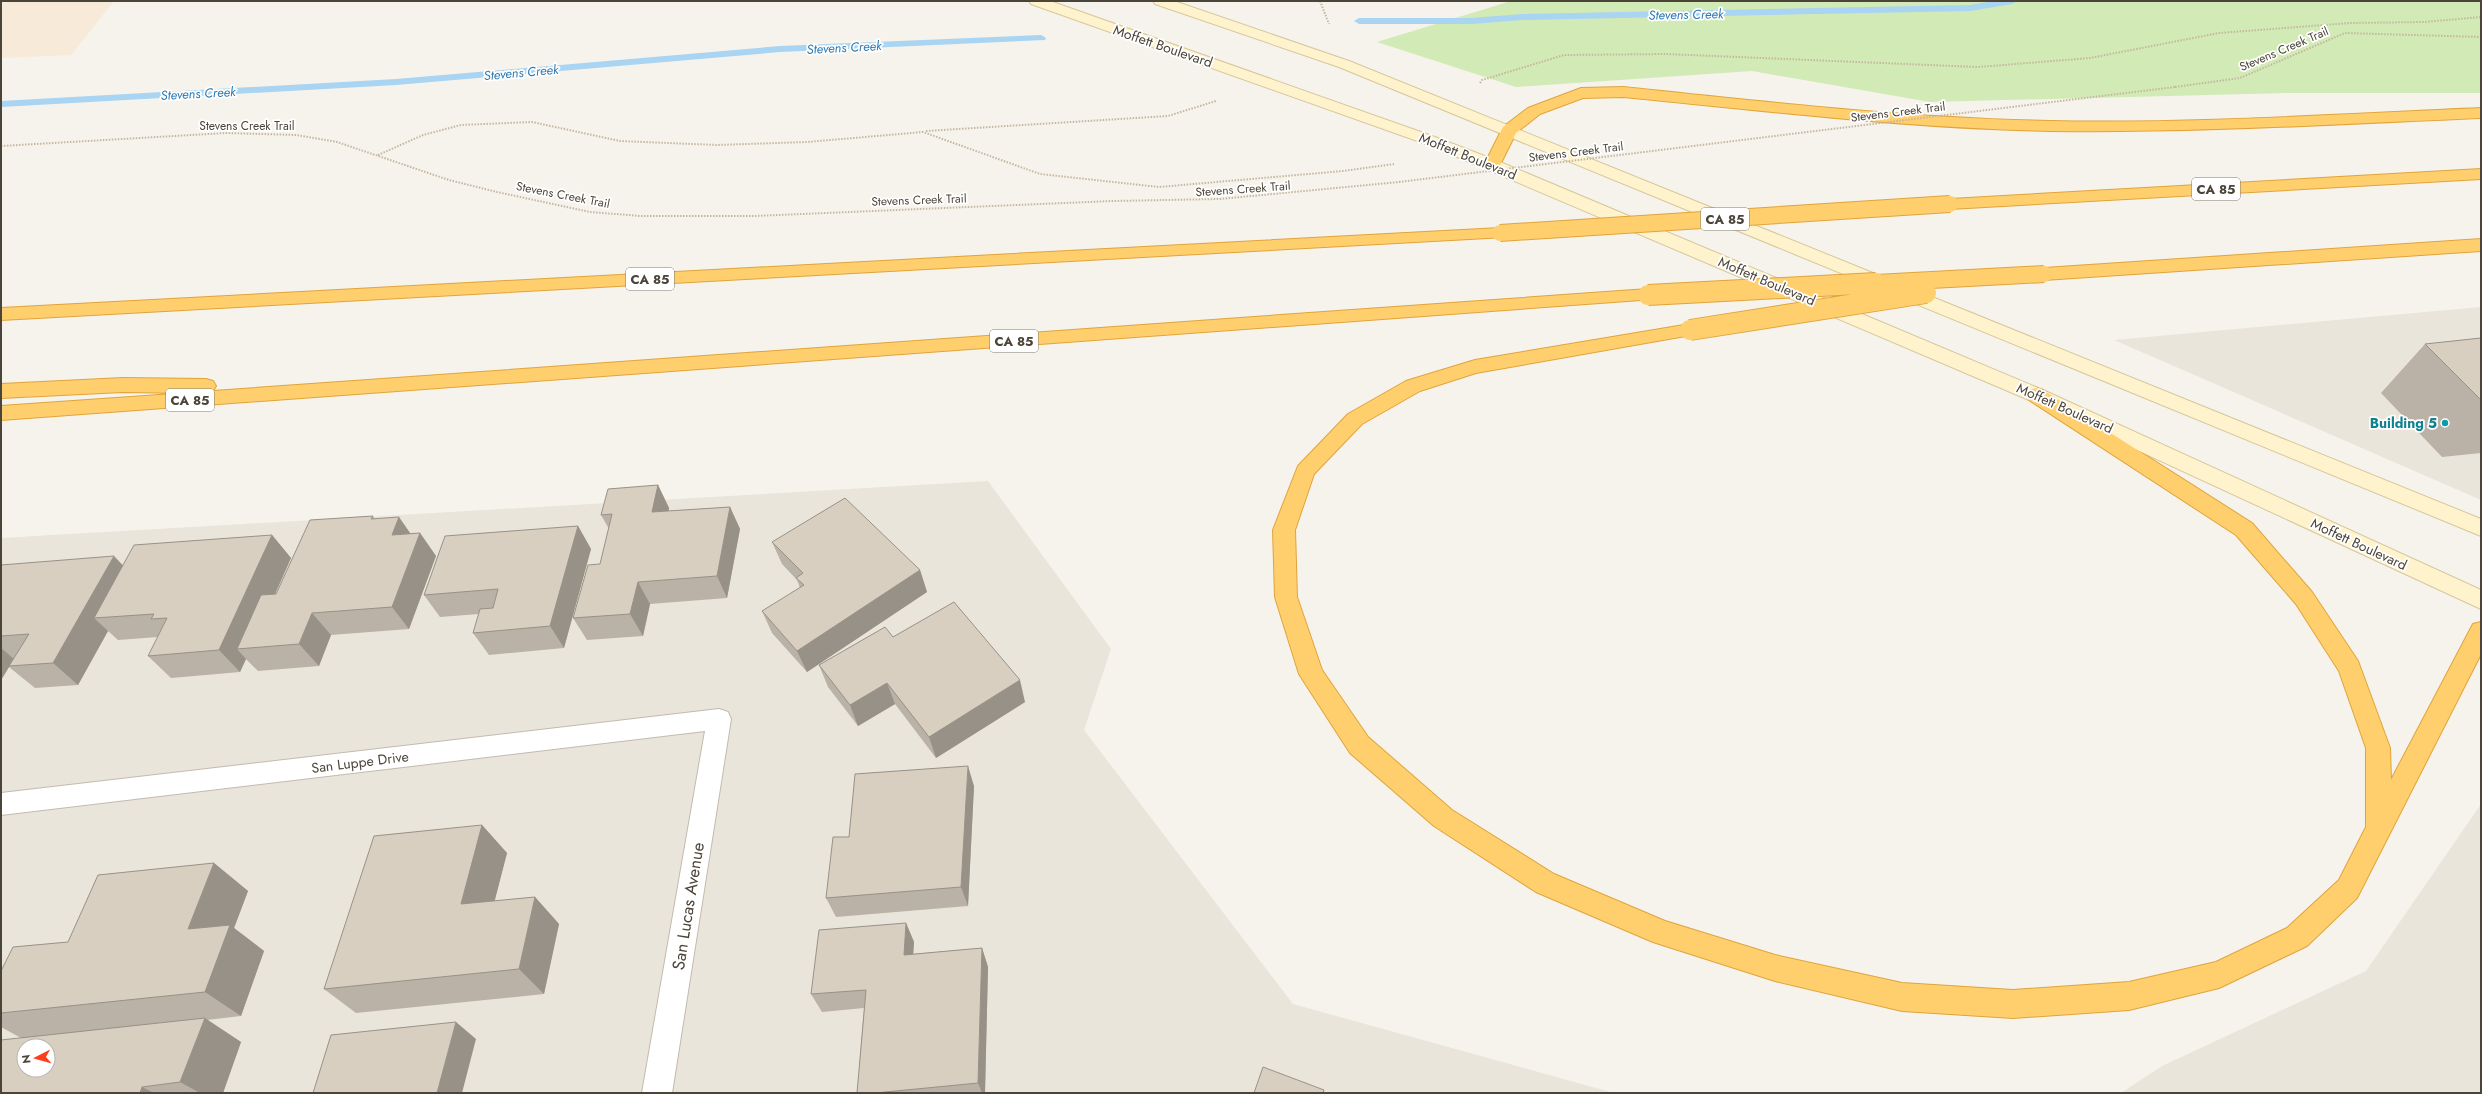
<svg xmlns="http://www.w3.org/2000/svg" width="2482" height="1094" viewBox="0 0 2482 1094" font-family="Jost,sans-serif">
<rect width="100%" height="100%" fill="#f6f3ec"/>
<path fill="#eae5da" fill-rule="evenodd" d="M2481,307V500L2114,340Z
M988,481L1111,649L1084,730L1293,1004L1614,1093H1V538ZM24,1046H48V1070H24Z
M2481,804V1093H2121L2162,1066L2366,971Z"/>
<path fill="#f7ead8" d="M1,1H114L71,55L1,58Z"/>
<path fill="#d2eab5" d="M1511,1H2481V93H2286L1930,102L1752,71L1516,87L1377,42Z"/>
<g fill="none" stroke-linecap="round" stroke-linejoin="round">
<path fill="#a9d4f2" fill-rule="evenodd" d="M1994,1H2017L2012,4L1970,11L1523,20L1471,24H1359L1354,21L1359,18H1471L1523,14L1970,5Z
M1041,35L1046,38L1045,40L780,52L396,85L1,107V101L396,79L780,46Z"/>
<g stroke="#c2bbae" stroke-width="2">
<path id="street" d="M719,709L728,712L731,719L672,1093H642L705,731L1,815V793Z"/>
</g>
<g stroke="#d6c79b" stroke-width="2">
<path id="secondary" d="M1029,1H1050L1435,137L1498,161L2043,390L2481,590V609L2029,400L1486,169L1423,143L1031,4Z
M1153,1H1174L1349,61L2481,519V536L1339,67L1155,4Z"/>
</g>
<g stroke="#e0a43c" stroke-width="2">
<path id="highway" d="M1624,87C1766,102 1907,118 2050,121C2194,124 2337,114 2481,108V118C2337,124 2194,133 2050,131C1907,128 1766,111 1624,97L1583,98L1540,114L1516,133L1498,169H1486L1484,165L1503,127L1528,108L1581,88Z
M2481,169V179L1950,209L1944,208L1941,204L1944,200L1950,199Z
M1500,228L1506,229L1509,233L1506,237L1,320V308Z
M2481,239V251L2044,280L2038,278L2035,274L2038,270L2044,268Z
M1648,289L1655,291L1657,295L1655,299L1,420V406L188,393L123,392L1,398V384L123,378L206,379L213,381L216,386L213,391Z
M1690,324L1697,326L1700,330L1697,334L1476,373L1420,391L1362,424L1314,474L1295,530L1297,597L1322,670L1368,737L1452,810L1554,874L1665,921L1775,955L1902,983L2013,990L2129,982L2216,962L2287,928L2339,880L2366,827V748L2339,671L2296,604L2236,535L2029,400L2026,395L2029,390L2036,388L2043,390L2252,523L2312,592L2358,661L2390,748L2391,780L2473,624L2481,622V654L2357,898L2307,946L2219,988L2129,1010L2013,1018L1902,1011L1775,981L1653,942L1536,892L1434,826L1350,753L1299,674L1275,597L1273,530L1298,466L1348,414L1406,381L1475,360Z"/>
</g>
<path stroke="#c4b79f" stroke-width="2" stroke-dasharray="1.5 1.5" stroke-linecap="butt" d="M1320,1L1329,24
M1480,83L1482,80L1564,55L1666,54L1978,67L2090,58L2219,33L2350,23L2424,22L2481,17
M2175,87L2240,78L2345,33L2481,37
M926,131L1168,116L1216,101
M1,146L226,133L296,135L337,142L449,180L497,192L590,212L641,216H754L1112,201L1220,199L1399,182
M378,155L423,135L461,125L532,122L620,141L717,145L807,142L923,132L1040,174L1159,187L1343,171L1394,164"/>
<use href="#street" fill="#fff" fill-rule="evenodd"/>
<use href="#secondary" fill="#fff3cd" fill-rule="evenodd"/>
<use href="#highway" fill="#ffcf6e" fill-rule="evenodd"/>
<g stroke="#e0a43c" stroke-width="18" stroke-linecap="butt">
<path id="highway-bridge-far1" d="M1500,233L1950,204
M1857,284L2044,274"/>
</g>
<g stroke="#e0a43c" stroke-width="22" stroke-linecap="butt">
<path id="highway-bridge" d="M1648,295L1876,283
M1690,330L1926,293"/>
</g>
<path stroke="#c4b79f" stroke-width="2" stroke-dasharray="1.5 1.5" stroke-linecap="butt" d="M1399,182L2175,87"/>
<use href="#highway-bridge-far1" stroke="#ffcf6e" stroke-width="16"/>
<use href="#highway-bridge" stroke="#ffcf6e" stroke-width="20"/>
</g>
<path fill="#bab2a6" d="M2481,338V453L2442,457L2381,393L2425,344Z
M658,485L669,508V511L730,507L740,529L727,598L650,604L643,636L587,640L573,618L600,564L609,529L601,515Z
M373,516L375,519L411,534L420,533L436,556L409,629L331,635L319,666L258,671L246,659L240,672L171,678L148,656L158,637L118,640L108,631L78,685L35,688L9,667L1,680V565L123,566L272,535L291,558L275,594H276Z
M578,526L591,549L564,648L489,655L473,633L479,614L440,617L424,595Z
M772,542L920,570L927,592L807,672L772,633L762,611L800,588L797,580L782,564Z
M893,637L1025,702L936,758L895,704L858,726L828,687L819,665Z
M974,786L968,906L836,917L826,898Z
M482,825L507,853L494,901L535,897L559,924L544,994L356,1013L324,989Z
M214,863L248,891L234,928L264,951L241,1016L207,1020L241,1042L223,1093H1L21,1038L1,1027V971L68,942Z
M906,923L914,942L913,954L982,948L988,967L985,1093H857L864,1008L822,1012L811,994Z"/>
<path fill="#979187" d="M658,485L669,508L663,535L652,512Z
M730,507L740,529L727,598L717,576Z
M399,517L415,540L392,535Z
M578,526L591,549L564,648L550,626Z
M420,533L436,556L409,629L392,607Z
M272,535L291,558L251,648L237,649L246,659L240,672L219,650Z
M114,556L136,579L94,618L108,631L78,685L53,663Z
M920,570L927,592L807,672L797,651Z
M638,582L650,604L643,636L630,614Z
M312,613L331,635L319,666L299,644Z
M1,648L14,659L1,680Z
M1020,680L1025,702L936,758L929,737Z
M887,683L895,704L858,726L850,705Z
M968,766L974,786L968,906L961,887Z
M482,825L507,853L487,931L461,904Z
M214,863L248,891L234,928L264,951L241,1016L205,992L188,929Z
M535,897L559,924L544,994L519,969Z
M906,923L914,942L912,973L904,955Z
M982,948L988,967L985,1093H982L978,1083Z
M205,1018L241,1042L223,1093H200L180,1082Z
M456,1022L476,1039L462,1093H437Z
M142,1087L154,1093H140Z"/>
<path fill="#d8cfc1" stroke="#979187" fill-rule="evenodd" d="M2481,338V400L2425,344Z
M658,485L652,512L730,507L717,576L638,582L630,614L573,618L588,565L600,564L612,514L601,515L608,489Z
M845,498L920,570L797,651L762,611L804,585L796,578L803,573L772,542Z
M373,516L371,519L399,517L392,535L420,533L392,607L312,613L299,644L237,649L261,595L276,594L310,520Z
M578,526L550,626L473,633L480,609L493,608L498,589L424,595L445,536Z
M272,535L219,650L148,656L167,618L151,619L154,614L94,618L134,545Z
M114,556L53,663L9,666L29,634L1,636V565Z
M954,602L1020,680L929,737L887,683L850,705L819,665L885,627L893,637Z
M968,766L961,887L826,898L833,837H849L855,774Z
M482,825L461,904L535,897L519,969L324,989L374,836Z
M214,863L188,929L230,925L205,992L1,1013V971L13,947L68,942L98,875Z
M906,923L904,955L982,948L978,1083L875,1093H857L866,990L811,994L819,930Z
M205,1018L180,1082L142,1087L140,1093H1V1040ZM24,1046H48V1070H24Z
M456,1022L437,1093H313L331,1035Z
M1263,1067L1324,1090L1323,1093H1254Z"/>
<circle fill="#0f9aa8" stroke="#fff" stroke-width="1.5" cx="2445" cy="423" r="4"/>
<g text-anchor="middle" stroke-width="3.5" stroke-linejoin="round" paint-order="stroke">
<g font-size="12" fill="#4b4439" stroke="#fff">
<text transform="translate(2284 49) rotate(-23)" y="4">Stevens Creek Trail</text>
<text transform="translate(1898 112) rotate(-7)" y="4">Stevens Creek Trail</text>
<text x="247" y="130">Stevens Creek Trail</text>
<text transform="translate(1576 152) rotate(-7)" y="4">Stevens Creek Trail</text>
<text transform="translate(1243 189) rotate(-4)" y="4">Stevens Creek Trail</text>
<text transform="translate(563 195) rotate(11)" y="4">Stevens Creek Trail</text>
<text transform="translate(919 200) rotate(-2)" y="4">Stevens Creek Trail</text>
</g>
<g font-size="13" font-style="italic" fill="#2e7ab2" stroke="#fff">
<text transform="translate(1686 14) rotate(-1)" y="5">Stevens Creek</text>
<text transform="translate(844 47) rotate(-3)" y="5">Stevens Creek</text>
<text transform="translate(521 72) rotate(-5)" y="5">Stevens Creek</text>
<text transform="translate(198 93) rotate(-3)" y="5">Stevens Creek</text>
</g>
<g fill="#fff" stroke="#817c74" stroke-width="1">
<rect x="2192" y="178" width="48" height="22" rx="3"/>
<rect x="1701" y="208" width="48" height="22" rx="3"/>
<rect x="626" y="268" width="48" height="22" rx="3"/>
<rect x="990" y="330" width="48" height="22" rx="3"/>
<rect x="166" y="389" width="48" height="22" rx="3"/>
</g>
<g font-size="13" font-weight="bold" fill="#4b4439">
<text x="2216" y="194">CA 85</text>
<text x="1725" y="224">CA 85</text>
<text x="650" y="284">CA 85</text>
<text x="1014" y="346">CA 85</text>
<text x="190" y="405">CA 85</text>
</g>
<g font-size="14" fill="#4b4439" stroke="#fff">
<text transform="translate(1163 46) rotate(19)" y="5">Moffett Boulevard</text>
<text transform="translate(1468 156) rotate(22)" y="5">Moffett Boulevard</text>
<text transform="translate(1767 281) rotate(23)" y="5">Moffett Boulevard</text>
<text transform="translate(2065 408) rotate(24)" y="5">Moffett Boulevard</text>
<text transform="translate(2359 544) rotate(25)" y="5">Moffett Boulevard</text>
<text transform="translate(360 762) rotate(-7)" y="5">San Luppe Drive</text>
</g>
<g font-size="14" font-weight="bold" fill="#0d838f" stroke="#fff" text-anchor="end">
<text x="2437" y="428">Building 5</text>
</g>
<g font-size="17" fill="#4b4439" stroke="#fff">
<text transform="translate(688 906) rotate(-81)" y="6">San Lucas Avenue</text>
</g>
</g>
<rect width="2482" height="1094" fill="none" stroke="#4b4439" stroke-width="4"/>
<g transform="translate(36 1058) rotate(264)"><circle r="19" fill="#ffffff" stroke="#b7b4b0"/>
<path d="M0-3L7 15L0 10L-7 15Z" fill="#fc3f1d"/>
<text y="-6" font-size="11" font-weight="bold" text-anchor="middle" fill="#4b4439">N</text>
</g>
</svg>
